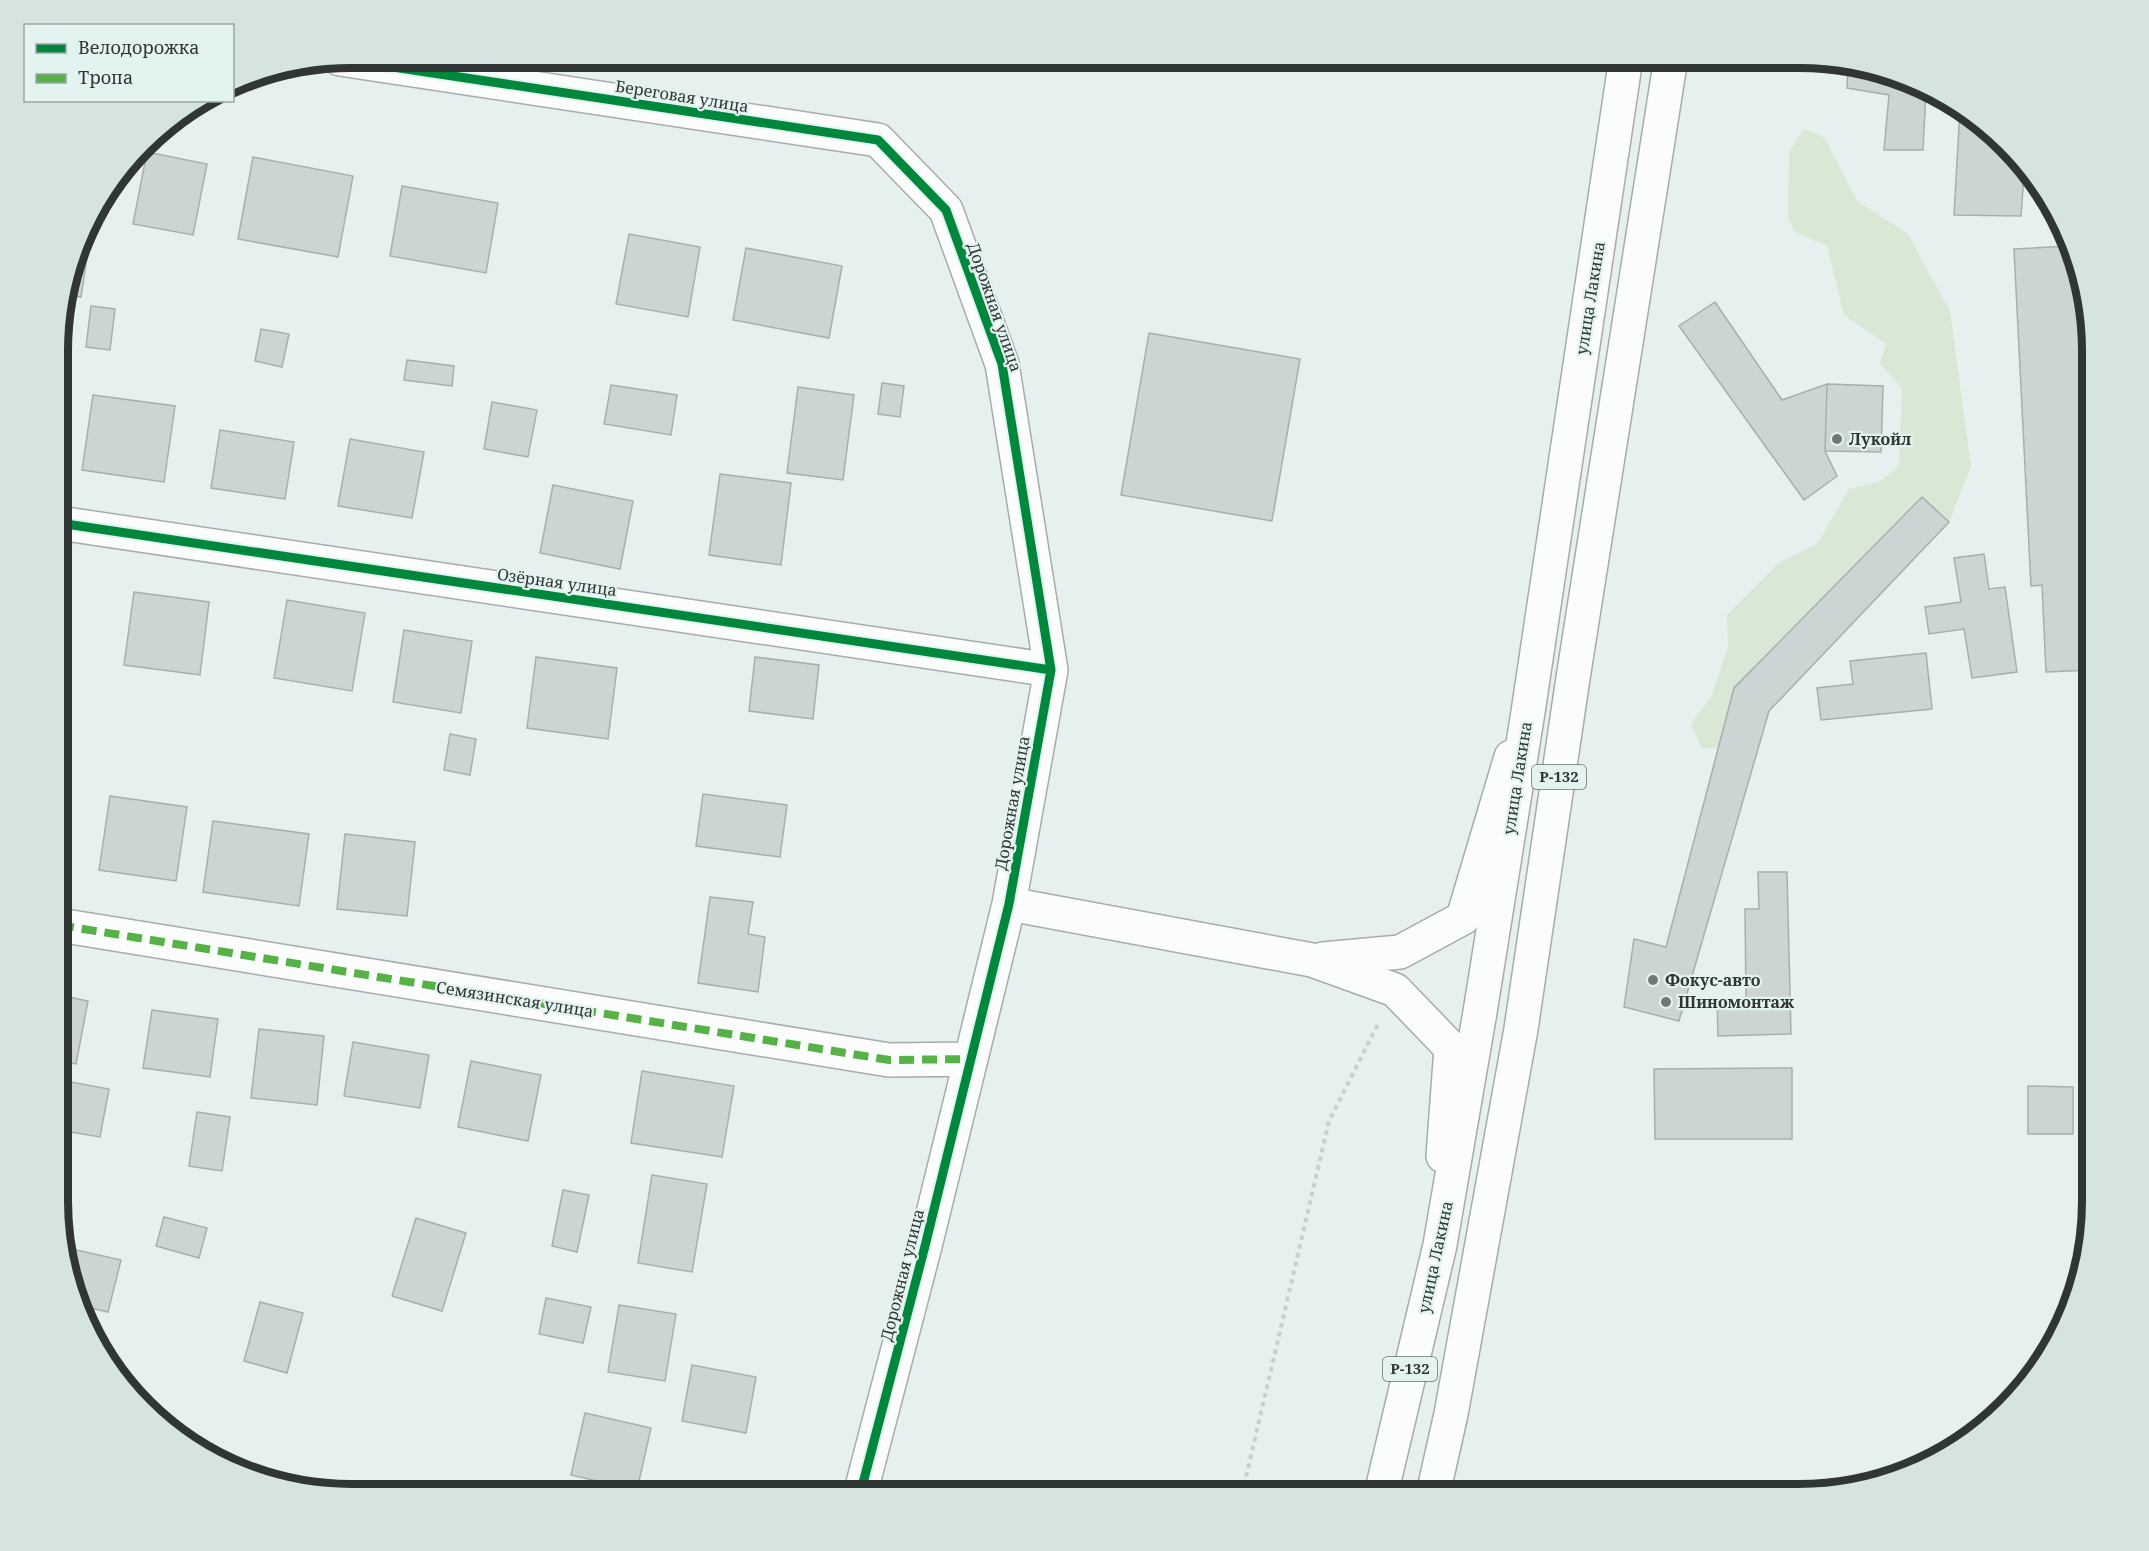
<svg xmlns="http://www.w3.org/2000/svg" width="2149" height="1551" viewBox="0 0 2149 1551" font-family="'Noto Serif',serif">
<rect width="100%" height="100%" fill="#e6f0ee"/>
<path fill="#d9e8d5" d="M1804,129L1824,137L1858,202L1907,233L1950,311L1971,466L1949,522L1921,497L1734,688L1719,747L1702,749L1691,724L1712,695L1728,647L1727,615L1780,562L1818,543L1849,489L1879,482L1899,466L1902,388L1880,364L1886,344L1844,315L1827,246L1795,232L1788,218L1789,152Z"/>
<path fill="#cdd4d4" stroke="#a7afae" stroke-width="1.5" d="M1848,64L1893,73L1926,90L1923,150H1884L1889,95L1847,88Z
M1960,109L1977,118L2024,175L2021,216L1954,215Z
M147,152L207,164L193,235L133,224Z
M253,157L353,176L338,257L238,239Z
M402,186L498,203L486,273L390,256Z
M629,234L700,247L688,317L616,304Z
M2068,246L2085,307L2091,435V670L2046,672L2042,585L2031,586L2014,249Z
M746,248L842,266L829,338L733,320Z
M77,255L87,257L81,297L65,294Z
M1715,302L1782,400L1827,384L1825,451L1837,476L1804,500L1679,326Z
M91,306L115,309L110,350L86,347Z
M261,329L289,334L282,367L255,361Z
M1149,333L1300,359L1272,521L1121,495Z
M407,360L454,366L452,386L404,380Z
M882,383L904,386L900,417L878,414Z
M1827,384L1883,386L1881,452L1825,451Z
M611,385L677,395L671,435L604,424Z
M798,387L854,395L843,480L787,473Z
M93,395L175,406L164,482L82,470Z
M492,402L537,410L528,457L484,449Z
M220,430L294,442L285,499L211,488Z
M350,439L424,452L412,518L338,506Z
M720,474L791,483L781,565L709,555Z
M553,485L633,501L620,569L540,553Z
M1922,497L1949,522L1769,711L1679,1021L1624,1007L1634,939L1666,947L1734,688Z
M1984,554L1989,589L2005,587L2017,672L1972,678L1964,629L1929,634L1925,607L1961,602L1954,558Z
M134,592L209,602L200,675L124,665Z
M287,600L365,613L352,691L274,678Z
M404,630L472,641L461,713L393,702Z
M1926,653L1932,709L1821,720L1817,688L1853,684L1850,661Z
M536,657L617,668L608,739L527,728Z
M755,657L819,665L813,719L749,711Z
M450,734L476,739L470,775L444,770Z
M703,794L787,805L780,857L696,846Z
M110,796L187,807L176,881L99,870Z
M213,821L309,834L299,906L203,892Z
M345,834L415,842L407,916L337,909Z
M1758,872H1787L1791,1034L1718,1036L1717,999H1746L1745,909H1759Z
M710,897L753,902L748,934L765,937L758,992L698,983Z
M59,995L88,1001L76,1064L59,1061Z
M152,1010L218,1019L210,1077L143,1068Z
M259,1029L324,1036L317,1105L251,1098Z
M353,1042L429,1055L420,1108L344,1096Z
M471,1061L541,1075L528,1141L458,1127Z
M1792,1068V1139H1655L1654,1069Z
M642,1071L734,1086L722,1157L631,1143Z
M60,1080L109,1089L100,1137L59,1130Z
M2028,1086L2073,1087V1134H2028Z
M197,1112L230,1117L222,1171L189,1166Z
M652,1175L707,1184L692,1272L638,1263Z
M563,1190L589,1195L577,1252L552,1246Z
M164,1217L207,1228L199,1258L156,1246Z
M416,1218L466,1233L442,1311L392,1296Z
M63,1247L121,1260L108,1312L82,1306Z
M546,1298L591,1307L583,1343L539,1334Z
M260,1302L303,1313L287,1373L244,1361Z
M619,1305L676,1314L665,1381L608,1372Z
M692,1365L756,1377L746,1433L682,1421Z
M585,1413L651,1428L637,1490L571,1475Z"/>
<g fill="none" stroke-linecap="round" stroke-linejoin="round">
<g stroke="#a6acab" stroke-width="36">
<path id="minor" d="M340,59L878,140L946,210L1002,364L1051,670L1009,904L925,1246L862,1487L867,1494
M59,523L1051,670
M1009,904L1312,960L1395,990L1451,1048L1443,1156
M59,925L889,1060L971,1059
M1323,959L1400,952L1463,918L1511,757"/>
</g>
<g stroke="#a6acab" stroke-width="36">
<path id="trunk" d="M1381,1494L1440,1245L1480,1012L1528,712L1626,58
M1433,1494L1451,1414L1521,1029L1573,678L1671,58"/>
</g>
<path stroke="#cbcecd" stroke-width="4" stroke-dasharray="4.5 4.5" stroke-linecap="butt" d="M1242,1494L1329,1121L1379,1022"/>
<use href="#minor" stroke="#fbfdfc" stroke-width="33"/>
<use href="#trunk" stroke="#fbfdfc" stroke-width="33"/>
<path stroke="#56b246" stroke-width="8" stroke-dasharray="15 8" stroke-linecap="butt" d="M59,925L889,1060L971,1059"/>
<g stroke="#e3f3f0" stroke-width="13">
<path id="cycleway" d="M340,59L878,140L946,210L1002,364L1051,670L1009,904L925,1246L862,1487L867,1494
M59,523L1051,670"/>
</g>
<use href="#cycleway" stroke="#00873e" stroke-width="9"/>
</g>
<g fill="#707776" stroke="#e3f3f0" stroke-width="2">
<circle cx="1837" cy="439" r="6"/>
<circle cx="1653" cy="980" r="6"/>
<circle cx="1666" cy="1002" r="6"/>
</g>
<g text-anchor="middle" stroke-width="4.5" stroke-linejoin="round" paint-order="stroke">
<g fill="#e3f3f0" stroke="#666f6d" stroke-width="1.5">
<rect x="1532" y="765" width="54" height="24" rx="4.5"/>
<rect x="1383" y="1357" width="54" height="24" rx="4.5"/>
</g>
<g font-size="15" font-weight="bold" fill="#303635">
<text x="1559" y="782">Р-132</text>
<text x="1410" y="1374">Р-132</text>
</g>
<g font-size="16" fill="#303635" stroke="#e3f3f0">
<text transform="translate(682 96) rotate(9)" y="6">Береговая улица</text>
<text transform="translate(1590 298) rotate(-81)" y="6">улица Лакина</text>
<text transform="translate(995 307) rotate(71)" y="6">Дорожная улица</text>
<text transform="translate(557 582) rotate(8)" y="6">Озёрная улица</text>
<text transform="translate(1517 778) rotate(-81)" y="6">улица Лакина</text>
<text transform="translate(1012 803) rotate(-80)" y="6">Дорожная улица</text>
<text transform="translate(515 999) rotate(9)" y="6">Семязинская улица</text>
<text transform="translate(1435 1257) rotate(-78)" y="6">улица Лакина</text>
<text transform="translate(902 1275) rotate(-76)" y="6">Дорожная улица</text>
</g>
<g font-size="16" font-weight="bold" fill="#303635" stroke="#e3f3f0" text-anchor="start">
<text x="1849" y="445">Лукойл</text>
<text x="1665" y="986">Фокус-авто</text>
<text x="1678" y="1008">Шиномонтаж</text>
</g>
</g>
<path d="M0 0H2149V1551H0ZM351 68H1799A283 283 0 0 1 2082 351V1201A283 283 0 0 1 1799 1484H351A283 283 0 0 1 68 1201V351A283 283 0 0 1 351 68Z" fill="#d5e4e1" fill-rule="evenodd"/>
<path fill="none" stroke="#303635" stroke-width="8" d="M351 68H1799A283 283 0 0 1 2082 351V1201A283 283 0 0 1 1799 1484H351A283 283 0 0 1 68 1201V351A283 283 0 0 1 351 68Z"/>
<rect x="24" y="24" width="210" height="78" fill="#e3f3f0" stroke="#9ba7a5" stroke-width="1.5"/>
<rect x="36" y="44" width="30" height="9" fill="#00873e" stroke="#9ba7a5" stroke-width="1.5"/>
<text x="78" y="54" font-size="18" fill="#303635">Велодорожка</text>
<rect x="36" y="74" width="30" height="9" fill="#56b246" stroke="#9ba7a5" stroke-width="1.5"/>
<text x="78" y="84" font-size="18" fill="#303635">Тропа</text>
</svg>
